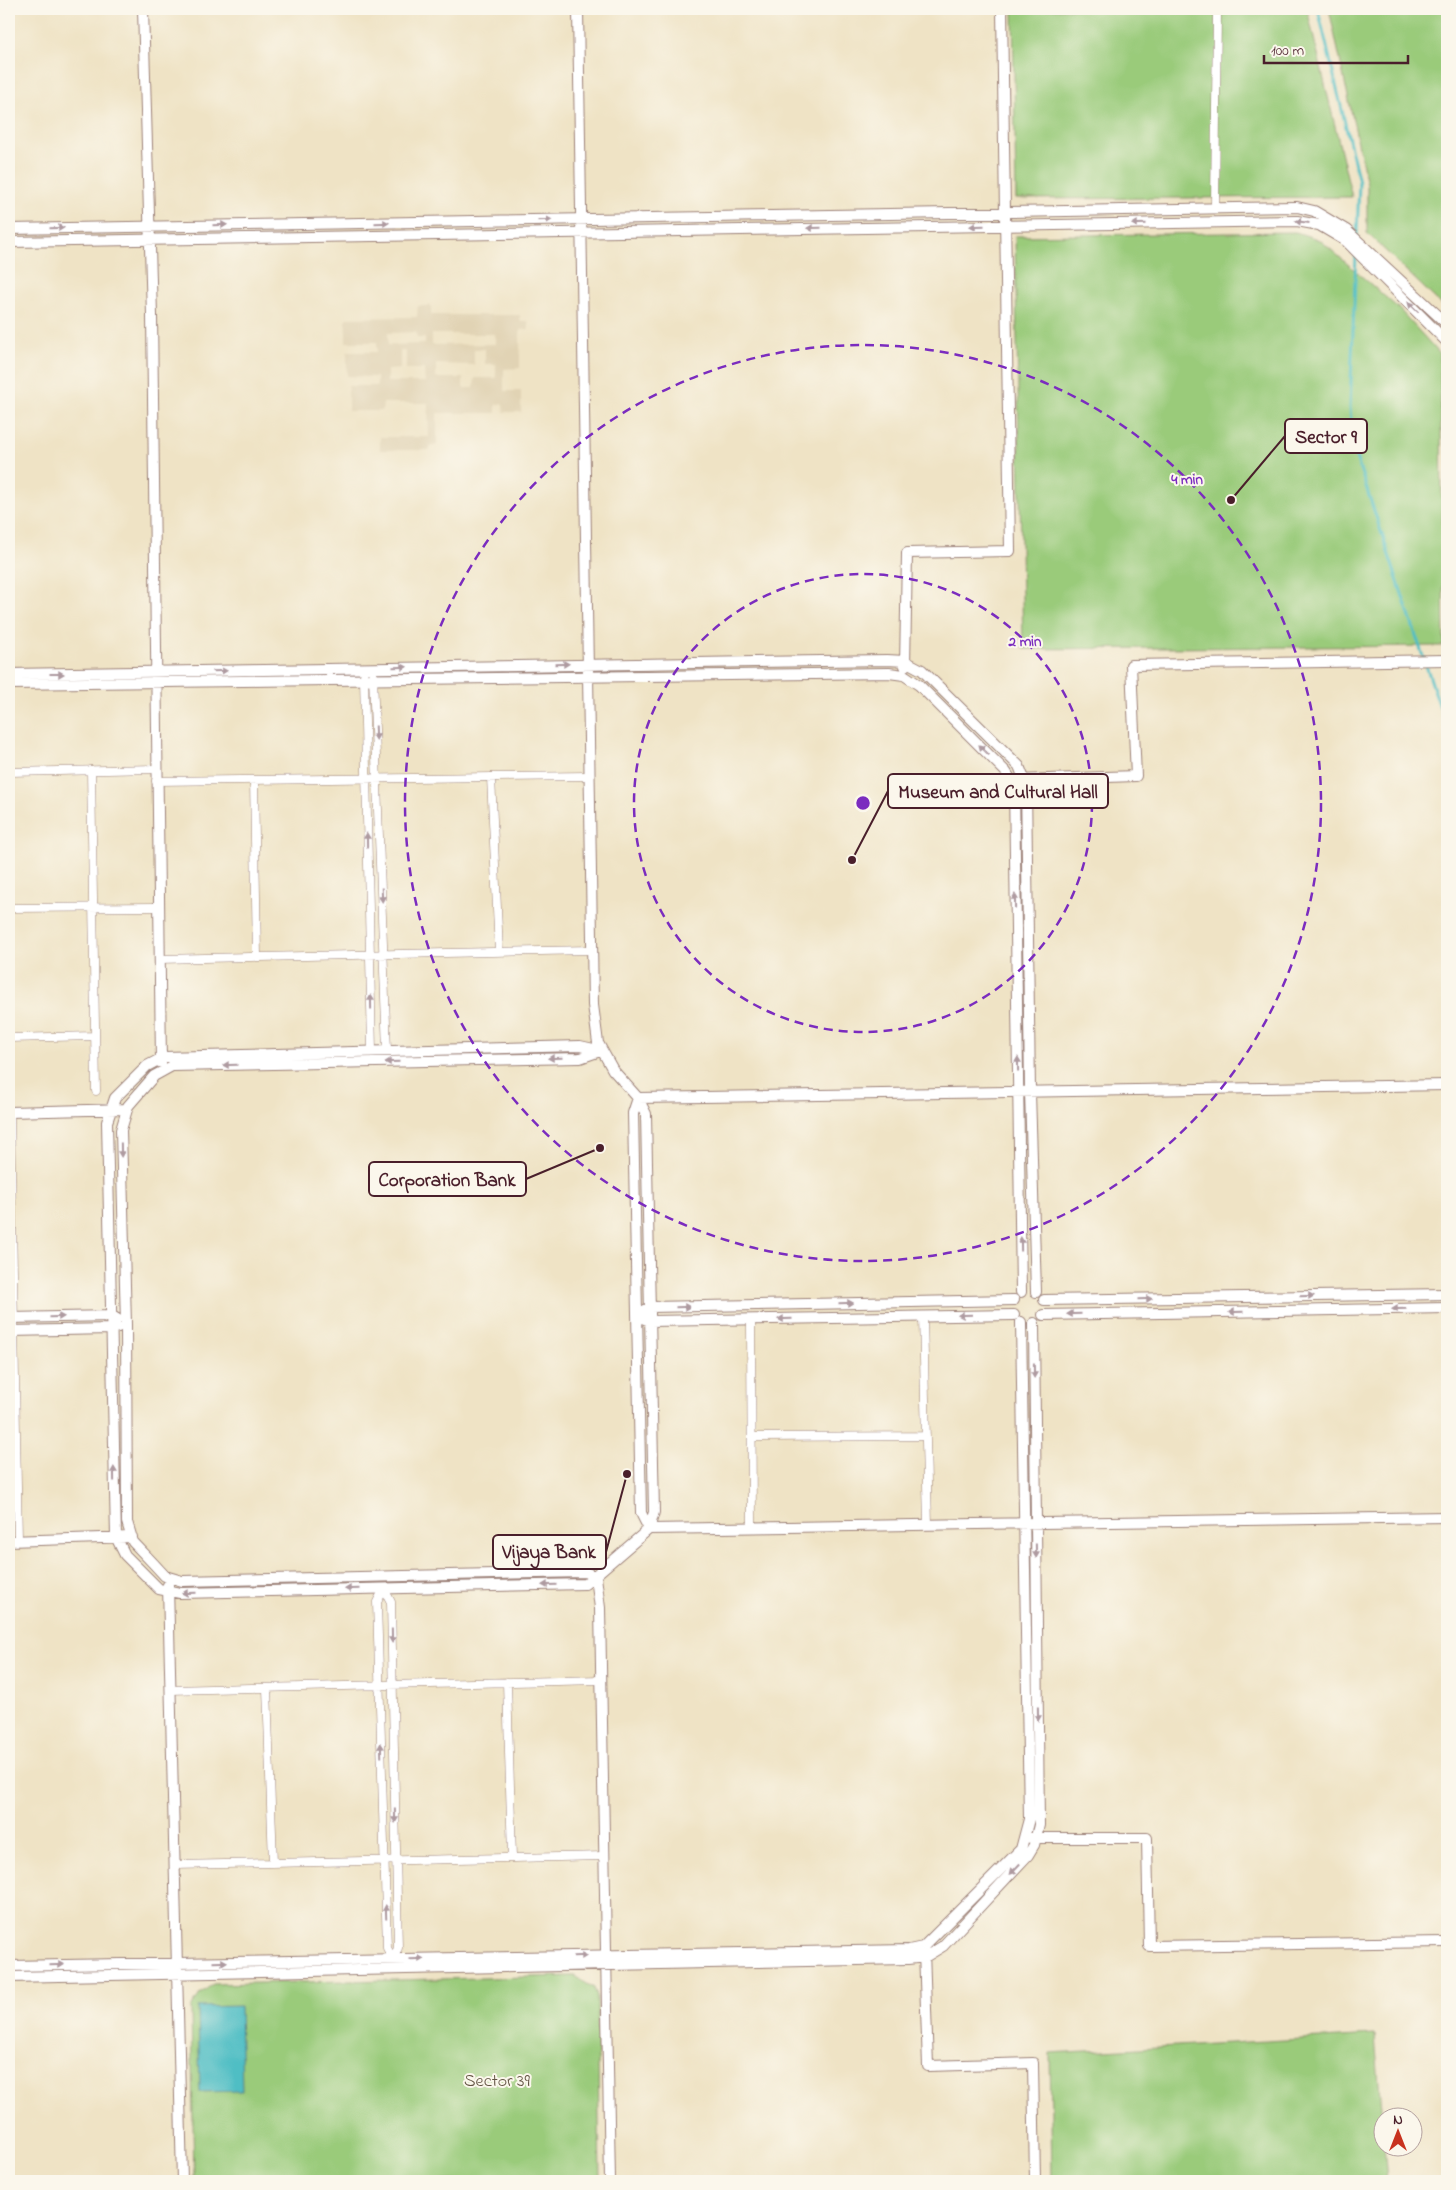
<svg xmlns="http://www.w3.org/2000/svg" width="1456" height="2190" viewBox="0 0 1456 2190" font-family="'Indie Flower',sans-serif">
<rect width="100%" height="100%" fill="#fbf7ec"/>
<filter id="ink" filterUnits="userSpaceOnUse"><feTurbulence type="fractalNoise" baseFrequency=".02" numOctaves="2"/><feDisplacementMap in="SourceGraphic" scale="10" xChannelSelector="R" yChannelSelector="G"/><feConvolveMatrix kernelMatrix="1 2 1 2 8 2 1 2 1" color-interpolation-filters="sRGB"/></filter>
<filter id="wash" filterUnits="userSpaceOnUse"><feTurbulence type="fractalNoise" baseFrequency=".0096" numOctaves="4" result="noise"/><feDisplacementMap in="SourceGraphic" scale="20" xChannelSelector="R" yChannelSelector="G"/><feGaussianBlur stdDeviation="1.12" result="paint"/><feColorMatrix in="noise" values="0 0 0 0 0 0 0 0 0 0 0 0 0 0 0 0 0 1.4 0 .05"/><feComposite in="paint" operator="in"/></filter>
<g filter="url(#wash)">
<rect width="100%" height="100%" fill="#efe3c5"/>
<path fill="#e1d3b4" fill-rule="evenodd" d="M418,306H431V315H520V321H528L529,329L520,330V368L504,369V391H521V412H504L503,404H496V413H437V445L430,446V450H380V437H429L428,403H383L382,411H348V386H377V377L347,376V352H377V342H346V318L417,317ZM416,332L417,338H425V344L388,345V333ZM432,334H495L496,344L432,345ZM474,349H485V364H496V378H475L474,388H463V378H436V364L474,365ZM400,351H406V369H424L425,382H387V370L400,369Z"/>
<path fill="#9acb7a" stroke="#727552" d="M1013,9H1307L1352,197L1016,199Z
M1329,9H1447V310L1367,233V184Z
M1296,232L1320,240L1398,308L1440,354L1444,646L1023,649L1015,236Z
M574,1976L594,1988L597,1997L600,2181H194L191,2008L200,1994L213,1984Z
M1375,2035L1387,2181H1052L1050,2053Z"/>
<path fill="#50bec4" stroke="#4d6e78" d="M240,2006L242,2091L200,2092L198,2007Z"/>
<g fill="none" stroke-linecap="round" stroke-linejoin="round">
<path stroke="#50bec4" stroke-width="3" d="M1318,9L1359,182L1357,236
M1356,254L1350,407L1353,448L1447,728"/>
</g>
</g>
<g filter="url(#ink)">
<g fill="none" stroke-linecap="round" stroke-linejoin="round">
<g stroke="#9c8178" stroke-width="9">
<path id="minor" d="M1215,209L1217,9
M364,676L372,1051
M373,676L387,1051
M91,770L96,1091
M9,772L156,769
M491,777L499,952
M254,780L257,957
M156,781L589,776
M9,908L158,907
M159,959L592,950
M9,1038L95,1036
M10,1112L18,1540
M923,1316L928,1525
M751,1319L752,1528
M752,1437L926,1436
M384,1589L377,1602L387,1948L393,1959
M384,1589L391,1602L398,1948L393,1959
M507,1682L512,1858
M267,1688L273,1863
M170,1690L602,1680
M174,1865L605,1856"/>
</g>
<g stroke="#9c8178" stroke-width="12">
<path id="tertiary" d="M143,9L152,315L161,1063
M578,9L593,1005L598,1043L613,1070L638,1098L1447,1085
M9,229L1297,207L1314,211L1346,230L1447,324
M9,242L1297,221L1319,225L1346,241L1447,342
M905,666L907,553L1010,551L1002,9
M9,674L887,660L905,661L922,670L1019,766L1026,784L1030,1092L1036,1292
M9,684L889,673L904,675L919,685L1006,772L1014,785L1021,1292
M1019,780L1136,776L1131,665L1447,660
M602,1051L580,1046L164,1057L147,1066L115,1098L107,1122L116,1537L125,1555L159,1589L180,1593L585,1584L649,1529L1447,1517
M638,1098L646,1114L654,1512L649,1529L641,1513L633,1113Z
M9,1112L127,1109
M1044,1300L1447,1294
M644,1311L650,1307L1014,1300
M1043,1315L1447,1308
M9,1318L112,1316L117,1319
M645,1319L650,1321L1014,1315
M9,1331L112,1329L118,1327
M9,1541L132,1537
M596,1577L585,1572L182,1581L165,1576L153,1563L133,1542L127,1522L126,1324L121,1130L128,1106L154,1076L172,1066L580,1058L600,1051
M596,1577L600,1608L610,2181
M168,1585L182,2181
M1030,1838H1147L1149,1946L1447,1942
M924,1951L928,2066L1033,2063L1035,2181
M9,1966L909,1950L923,1947L1021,1849L1029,1819L1021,1322
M9,1977L908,1959L925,1957L943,1946L1028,1855L1034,1845L1039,1825L1034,1323"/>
</g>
<use href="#minor" stroke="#fff" stroke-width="8"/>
<use href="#tertiary" stroke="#fff" stroke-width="10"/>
</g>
<defs><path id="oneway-solid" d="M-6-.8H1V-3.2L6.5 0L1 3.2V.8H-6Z" transform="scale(1.25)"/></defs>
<g fill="#ae9aa0">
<use href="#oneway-solid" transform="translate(545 220) rotate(-1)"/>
<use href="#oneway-solid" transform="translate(1302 222) rotate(-173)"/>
<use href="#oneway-solid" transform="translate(382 223) rotate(-1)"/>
<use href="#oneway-solid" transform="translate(1139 224) rotate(179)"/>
<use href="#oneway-solid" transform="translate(220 225) rotate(-1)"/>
<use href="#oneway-solid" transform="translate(977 226) rotate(179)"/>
<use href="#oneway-solid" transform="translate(57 228) rotate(-1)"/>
<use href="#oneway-solid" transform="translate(814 228) rotate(179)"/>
<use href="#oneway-solid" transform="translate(1413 307) rotate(-136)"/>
<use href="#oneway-solid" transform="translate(562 664) rotate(-1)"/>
<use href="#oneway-solid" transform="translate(400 667) rotate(-1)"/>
<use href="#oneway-solid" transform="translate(220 671) rotate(-1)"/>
<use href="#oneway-solid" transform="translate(57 674)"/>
<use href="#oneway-solid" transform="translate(376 733) rotate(88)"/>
<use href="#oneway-solid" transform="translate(984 750) rotate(-135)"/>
<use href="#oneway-solid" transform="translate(367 840) rotate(-91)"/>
<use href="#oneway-solid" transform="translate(382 895) rotate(88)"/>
<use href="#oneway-solid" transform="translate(1015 901) rotate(-91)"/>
<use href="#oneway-solid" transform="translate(371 1002) rotate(-91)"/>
<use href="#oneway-solid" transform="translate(555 1058) rotate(179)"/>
<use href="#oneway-solid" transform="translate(392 1062) rotate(179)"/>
<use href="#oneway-solid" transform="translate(1018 1064) rotate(-91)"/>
<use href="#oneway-solid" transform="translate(230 1065) rotate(179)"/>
<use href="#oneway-solid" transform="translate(121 1150) rotate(89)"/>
<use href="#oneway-solid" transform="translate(1021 1244) rotate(-91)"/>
<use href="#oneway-solid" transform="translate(1307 1296) rotate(-1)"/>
<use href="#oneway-solid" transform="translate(1145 1299) rotate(-1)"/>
<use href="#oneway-solid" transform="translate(846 1303) rotate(-1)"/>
<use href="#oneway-solid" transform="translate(683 1307) rotate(-1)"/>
<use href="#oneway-solid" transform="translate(1399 1309) rotate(179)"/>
<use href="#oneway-solid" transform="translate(1236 1312) rotate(179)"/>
<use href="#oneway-solid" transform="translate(1074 1314) rotate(179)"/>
<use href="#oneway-solid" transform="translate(965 1315) rotate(179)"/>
<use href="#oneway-solid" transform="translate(57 1317) rotate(-1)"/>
<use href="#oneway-solid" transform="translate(785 1319) rotate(179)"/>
<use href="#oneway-solid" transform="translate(1034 1371) rotate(89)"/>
<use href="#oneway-solid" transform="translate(114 1474) rotate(-91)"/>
<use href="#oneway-solid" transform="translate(1036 1551) rotate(89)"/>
<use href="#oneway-solid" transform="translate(549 1585) rotate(179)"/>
<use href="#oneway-solid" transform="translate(352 1589) rotate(179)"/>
<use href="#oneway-solid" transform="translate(189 1593) rotate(179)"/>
<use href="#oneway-solid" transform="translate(392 1636) rotate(89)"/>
<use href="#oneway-solid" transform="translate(1038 1714) rotate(89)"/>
<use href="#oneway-solid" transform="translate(381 1750) rotate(-92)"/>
<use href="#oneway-solid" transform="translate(395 1816) rotate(89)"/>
<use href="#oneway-solid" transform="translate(1015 1869) rotate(133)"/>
<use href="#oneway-solid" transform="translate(386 1912) rotate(-92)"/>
<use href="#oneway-solid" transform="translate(580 1956) rotate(-1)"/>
<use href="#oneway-solid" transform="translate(417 1959) rotate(-1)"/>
<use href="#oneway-solid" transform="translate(220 1962) rotate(-1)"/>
<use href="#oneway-solid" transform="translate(57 1965) rotate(-1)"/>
</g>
</g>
<g fill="none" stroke="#7b2cbf" stroke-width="2.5" stroke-dasharray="9 6">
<circle cx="863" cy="803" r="229"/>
<circle cx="863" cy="803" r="458"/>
</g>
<g text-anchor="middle" stroke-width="4" stroke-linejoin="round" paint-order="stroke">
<g font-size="18" fill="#625343" stroke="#fbf7ec">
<text x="497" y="2086">Sector 39</text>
</g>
</g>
<circle cx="863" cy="803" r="8" fill="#7b2cbf" stroke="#fbf7ec" stroke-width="2.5"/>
<g font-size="15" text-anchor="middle" font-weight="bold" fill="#7b2cbf" stroke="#fbf7ec" stroke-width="4" stroke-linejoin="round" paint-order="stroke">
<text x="1187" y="484">4 min</text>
<text x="1025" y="646">2 min</text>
</g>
<path fill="none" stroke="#4a1f2b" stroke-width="2" d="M1231 500L1285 436M852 860L888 791M600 1148L526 1179M627 1474L606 1552"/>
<g fill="#4a1f2b" stroke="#fbf7ec" stroke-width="2">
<circle cx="1231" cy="500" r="5"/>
<circle cx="852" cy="860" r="5"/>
<circle cx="600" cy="1148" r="5"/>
<circle cx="627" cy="1474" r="5"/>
</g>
<g fill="#fbf7ec" stroke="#4a1f2b" stroke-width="2">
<rect x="1285" y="419" width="82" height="34" rx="5"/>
<rect x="888" y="774" width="220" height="34" rx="5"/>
<rect x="369" y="1162" width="157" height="34" rx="5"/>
<rect x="493" y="1535" width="113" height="34" rx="5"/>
</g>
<g font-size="19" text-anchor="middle" font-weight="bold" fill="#4a1f2b">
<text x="1326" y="443">Sector 9</text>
<text x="998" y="798">Museum and Cultural Hall</text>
<text x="447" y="1186">Corporation Bank</text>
<text x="549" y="1558">Vijaya Bank</text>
</g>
<rect width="1456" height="2190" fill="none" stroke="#fbf7ec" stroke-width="30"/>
<g transform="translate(1398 2132)"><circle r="24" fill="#fbf7ec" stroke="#b4a19f"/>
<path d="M0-4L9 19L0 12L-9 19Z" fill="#c8321e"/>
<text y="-8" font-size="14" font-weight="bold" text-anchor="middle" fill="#4a1f2b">N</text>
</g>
<path d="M1264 55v8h144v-8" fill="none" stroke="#4a1f2b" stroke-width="2.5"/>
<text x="1271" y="55" font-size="15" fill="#4a1f2b" stroke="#fbf7ec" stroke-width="4" paint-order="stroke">100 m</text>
</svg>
